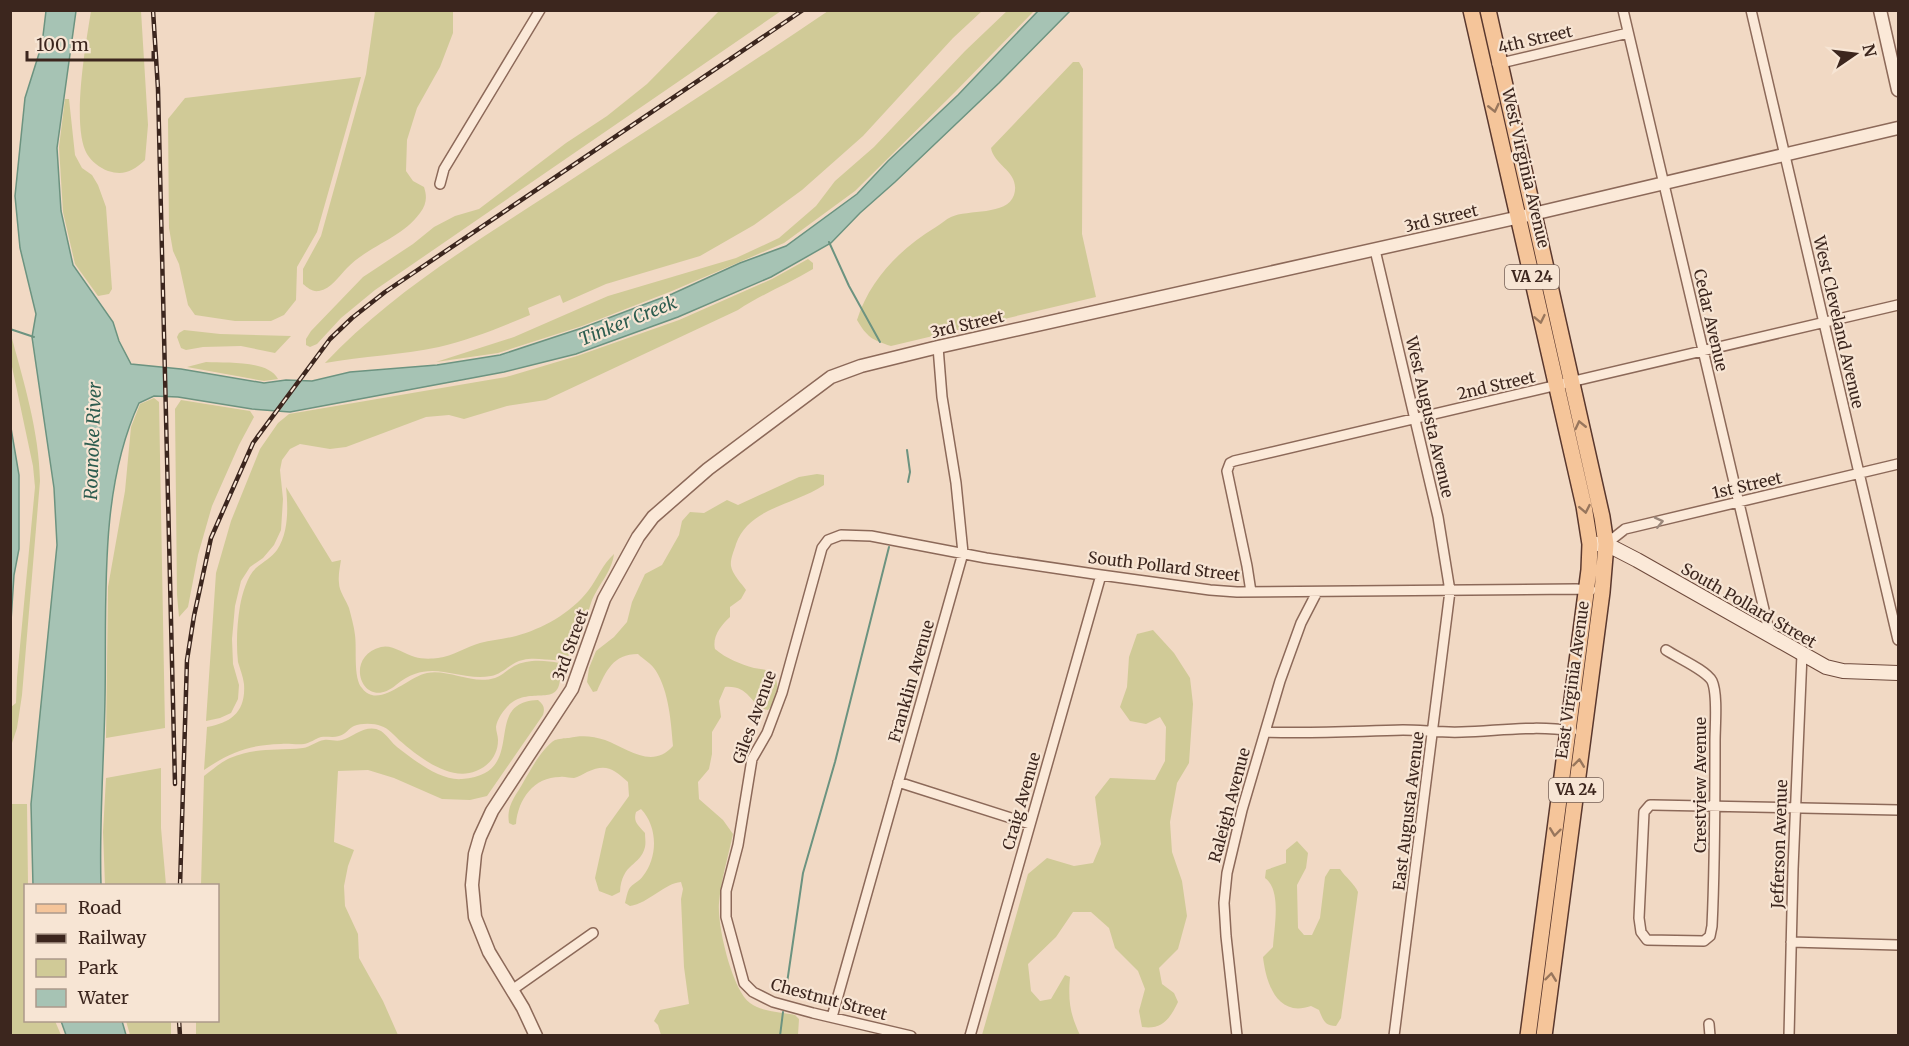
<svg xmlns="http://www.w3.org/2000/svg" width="1909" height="1046" viewBox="0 0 1909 1046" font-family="Merriweather,serif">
<rect width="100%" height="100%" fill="#f1d9c4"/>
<path fill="#d0ca97" d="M720,10L781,11L375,290L341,318L317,344L310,347L306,345V339L311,331L363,277L413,244L434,227L455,216L479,209L566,143L607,116L647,84Z
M1008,10L1034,11L955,92L855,191L784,243L672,291L582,326L498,353L436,362L514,337L608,296L736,258L779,238L816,206L835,181L874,147L965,51Z
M91,11H141L148,125L145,160C133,171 124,176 108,171C100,168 91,161 87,154C71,126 86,43 91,11Z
M375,11H453V33L440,67L417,108L407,140L406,171L413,181L424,187C427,196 427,204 420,213C402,238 368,246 347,268C339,276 331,289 319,291C312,292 308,288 303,284V269L321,236L366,74Z
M828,11H982L953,38L863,136L802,190L754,225L700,256L606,284L563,303L560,295L528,308L530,315C501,327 470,340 439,347C401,355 363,356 325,363C390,294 474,243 554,191C646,131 738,72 828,11Z
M1073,62H1079L1083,69L1082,234L1096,297L891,346C872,340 867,337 857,320C870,279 900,249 936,227C941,224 946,219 951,217C968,209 1007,216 1014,195C1021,172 994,166 991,148Z
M361,77L317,232L297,267L296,300L284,315L271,321H235L195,315L188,305L179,264L173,251L169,228L168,119L185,98Z
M65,99H69L75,155L82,168L92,175L98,185L106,207L112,289L109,294L98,296L75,264L63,212L59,147Z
M808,259L813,263V269C788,284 762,294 738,310L546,400L507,406L464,419L449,415L426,417L346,447L330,449L300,444L290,449L282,460L280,470L283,499L281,530L274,545L263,558L250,567L241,581L235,606L232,639L233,664L239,685L238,699L231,713L220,718L206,721L216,573L231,521L260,449L278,423L289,414L506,377L577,356L679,320L772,279Z
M184,330L220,334L291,336L275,353L241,346L203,347L186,350L181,348L177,337L179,333Z
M11,335C24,383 39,431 40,481L22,695L17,728L11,746V707L16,703L17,678L35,487L33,466L11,362Z
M206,362C226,363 268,360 278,379L264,381L187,367Z
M154,398L159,402L165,728L106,738L108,587L125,491L131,427L140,404Z
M181,400L250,411L254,417L239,445L212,506L198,555L188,607L179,617L177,595L175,409Z
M817,474L824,475V485C795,505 749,507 736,544C734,551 730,559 731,566C732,574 742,584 746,590L741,599L730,607V617C721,625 712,637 715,649C727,659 740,664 754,668C759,669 765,669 769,671C783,680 777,700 768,710C750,707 751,685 725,687L719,701L721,717L712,732V754L709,769L698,782L699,799L723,820L733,834C728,857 721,880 719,903C717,925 732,990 750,1003C761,1012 782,1012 795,1015L799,1019L798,1035H661L658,1025L654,1021L660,1010L689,1004L684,967L681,899L683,889L681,882C665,883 649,903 630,906L625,903C626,899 627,893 629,889C632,884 640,881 643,876C658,857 658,827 641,809L636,812C633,822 638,825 645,833C645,837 646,843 645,847C640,867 622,862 620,892L612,896L599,891L595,878L606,828L629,796L628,782C614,769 606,763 587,772C583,774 578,777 574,778C569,778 564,776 560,777C534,777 518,799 516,824L513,825L509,823C506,805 516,796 524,781C531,769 543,747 555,740C558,739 565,738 569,738C581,735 593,736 605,740C627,748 652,770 673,746C671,722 669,692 656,671C652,664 643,659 638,654C613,654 606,671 597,691L593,692L587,682L589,668L596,651L614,637L627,622L632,602L645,574L662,565L679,535L682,521L690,512L704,513L727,500L738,505L799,477Z
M286,487L332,562L341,560C340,567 338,575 339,583C339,591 346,600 349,608C351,616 354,626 355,635C357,649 353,678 362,688C378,710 407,677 427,673C449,669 472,685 495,678C502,676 507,670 514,666C527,659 545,660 559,663C566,711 538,687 514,701C507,705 497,718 496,727C496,731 498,736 498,740C498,755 489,766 476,771C449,782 418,756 399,740C394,735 388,728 381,726C374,723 361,723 354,726C349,728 345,735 339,736C333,738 327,736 321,737C315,739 310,743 304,744C296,745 288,743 281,744C248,745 231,752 204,770L207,727C231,723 246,712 244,684C243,676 240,669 238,662C236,644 237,624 240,606C242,595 247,576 256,568C263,562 272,557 277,550C289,532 288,507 286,487Z
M614,554C612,572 597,586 591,603C586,617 578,658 560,660C548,661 536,657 523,660C511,662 503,674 491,676C456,682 431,656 396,685C363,713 342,657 381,647C392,644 404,654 415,657C421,659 431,659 438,658C453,656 466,647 480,643C492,640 504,639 516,636C542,629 571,613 588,591C598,578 602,565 614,554Z
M1153,630L1174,653L1190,678L1193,704L1189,763L1177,783L1170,822L1172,852L1182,881L1187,916L1178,949L1159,968L1162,984L1174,993L1178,1002C1170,1019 1162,1030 1142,1027L1139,1011L1145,989L1138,971L1115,948L1109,928L1091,912H1073L1056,937L1028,964L1031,991L1040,1001L1051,999L1065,975L1070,977C1068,1001 1070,1014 1080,1035H982L1028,874L1047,858L1074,866L1093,863L1101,844L1095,797L1110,778L1155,780L1165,761L1166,727L1160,717L1146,724L1130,721L1120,707L1127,687L1129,657L1137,634Z
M538,700C544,705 545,708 543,715L487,796L470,800L442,799L394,778L368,770L338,771L334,842L354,850L348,866L344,886L345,906L358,934L359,958L383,1001L398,1035H196V1021L218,1020V886L201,885L204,776C212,770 221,762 230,758C257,747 276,751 303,748C310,747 317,741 324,740C330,739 336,742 342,740C355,736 367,723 381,731C387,735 392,743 397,747C414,760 440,781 462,779C531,774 479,702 538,700Z
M161,768V828L166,885H105L103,832L106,778Z
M12,804H27L28,885L26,886V1020L55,1021L61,1035H11Z
M1297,841L1308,853L1306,868L1297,885L1298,928L1304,935H1312L1320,918L1325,877L1330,869H1340C1346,878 1354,883 1358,892L1341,1018L1336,1026C1325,1026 1323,1020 1319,1010L1311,1006C1277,1018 1266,983 1263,957L1273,947C1274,928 1282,890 1265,878L1266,870L1286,863V850Z
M126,1021H171V1035H130Z"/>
<path fill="#a6c3b4" stroke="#6c9380" stroke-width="1.5" d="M46,11H76L57,148L61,211L73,265L113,322L119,341L131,364L181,369L264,383L286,380L312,381L350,372L437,365L500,355L582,328L672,294L740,263L786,246L857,194L888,161L958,95L1038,11H1070L999,83L895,182L860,213L831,243L771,277L678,317L576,354L504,372L290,412L252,409L178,397L154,396L139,403C98,491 107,604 105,699C104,761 99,823 101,885L33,886L31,804L57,545L54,488L32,337L36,314L20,248L15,196L25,98L42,44Z
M11,428L19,475V549L14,575L11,621Z
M61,1021H122L126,1035H66Z"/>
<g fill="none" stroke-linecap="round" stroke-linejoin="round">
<path stroke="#6c9380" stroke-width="2" d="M829,242L849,286L880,342
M10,329L34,337
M907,450L910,472L908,482
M786,990L803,873L835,762L889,547
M780,1036L783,1012"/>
<g stroke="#8c6959" stroke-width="12">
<path id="minor" d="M1623,10L1770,635
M1751,10L1898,640
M1497,64L1628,33
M440,184L444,169L540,10
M1375,250L1438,517L1450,591L1394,1036
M1606,544L1625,529L1898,464
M1251,592L1247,566L1227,471L1230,463L1234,461L1898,305
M1666,650C1678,658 1706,670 1712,681C1718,694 1715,726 1715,741C1715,803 1715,865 1712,926L1710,936L1704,941L1647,940L1641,932L1639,918L1644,812L1650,805C1733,806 1816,808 1898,810
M1265,732C1311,734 1357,731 1403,730C1422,730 1442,733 1462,732C1498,731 1536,725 1572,731
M898,782L1030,824
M1791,942L1898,945
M512,990L593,933
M832,1017L963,553L956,483L942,397L938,347
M1709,1024L1710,1036
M911,1036L813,1013L773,1002L753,992L744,983L726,917V891L738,845L752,759L767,733L782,693L822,548L828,540L841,535L871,536L986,558L1101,575L1210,590L1237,592L1576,589L1591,590
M970,1036L1101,575
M1237,1036L1226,936L1224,903L1227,873L1242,810L1280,681L1301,623L1317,592
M1789,1036L1793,869L1802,654"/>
</g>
<g stroke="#8c6959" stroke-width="15">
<path id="tertiary" d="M1880,10L1898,90
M536,1036L523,1008L489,952L475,917L472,885L475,854L480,837L492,811L572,689L604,599L638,537L653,517L708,469L831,377L861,366L938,347L1533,214L1898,128"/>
</g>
<g stroke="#6e4a3c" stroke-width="16">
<path id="secondary" d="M1590,544H1606L1637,560L1826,667L1843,671L1898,673"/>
</g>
<g stroke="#5a382e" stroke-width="18">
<path id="primary" d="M1471,10L1584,506L1590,544L1589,570L1528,1036
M1488,10L1602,517L1606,544L1602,592L1544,1036"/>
</g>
<use href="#minor" stroke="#fbe9d8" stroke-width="9"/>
<use href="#tertiary" stroke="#fbe9d8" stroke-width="12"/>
<use href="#secondary" stroke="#fbe9d8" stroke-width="14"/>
<use href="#primary" stroke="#f5c59a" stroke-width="15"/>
<g stroke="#3c261e" stroke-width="4.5">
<path id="rail" d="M153,10L158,89L175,784
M180,886L187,660L194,616L211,538L253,443L330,339L352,318L385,292L803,10
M179,1020L180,1036"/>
</g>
<use href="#rail" stroke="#f7e5d4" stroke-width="2" stroke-dasharray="7" stroke-linecap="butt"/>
</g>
<defs><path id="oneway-chevron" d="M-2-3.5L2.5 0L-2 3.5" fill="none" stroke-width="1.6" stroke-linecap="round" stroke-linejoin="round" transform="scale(1.5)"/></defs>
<g stroke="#98765c">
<use href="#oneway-chevron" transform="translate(1494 108) rotate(77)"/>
<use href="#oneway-chevron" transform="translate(1540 319) rotate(78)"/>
<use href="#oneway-chevron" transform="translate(1580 425) rotate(-103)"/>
<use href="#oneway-chevron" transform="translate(1585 509) rotate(79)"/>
<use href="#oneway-chevron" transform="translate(1579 763) rotate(-83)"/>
<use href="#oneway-chevron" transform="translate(1555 832) rotate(97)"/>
<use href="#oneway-chevron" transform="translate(1551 977) rotate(-83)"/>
</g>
<use stroke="#9c887b" href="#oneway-chevron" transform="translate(1659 522) rotate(-13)"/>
<g text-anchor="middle" stroke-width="4.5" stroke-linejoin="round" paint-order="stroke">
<g fill="#f7e5d4" stroke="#745f55" stroke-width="1.5">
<rect x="1505" y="265" width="54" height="24" rx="4.5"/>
<rect x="1549" y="778" width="54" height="24" rx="4.5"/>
</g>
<g font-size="15" font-weight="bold" fill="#3c261e">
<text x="1532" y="282">VA 24</text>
<text x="1576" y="795">VA 24</text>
</g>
<g font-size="16" fill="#3c261e" stroke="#f7e5d4">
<text transform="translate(1535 39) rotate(-13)" y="6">4th Street</text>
<text transform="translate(1526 168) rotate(77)" y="6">West Virginia Avenue</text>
<text transform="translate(1441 218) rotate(-13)" y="6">3rd Street</text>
<text transform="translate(1711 320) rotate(77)" y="6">Cedar Avenue</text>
<text transform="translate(1839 322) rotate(77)" y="6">West Cleveland Avenue</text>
<text transform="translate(967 324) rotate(-13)" y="6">3rd Street</text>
<text transform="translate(1496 385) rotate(-13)" y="6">2nd Street</text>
<text transform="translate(1430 417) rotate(77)" y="6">West Augusta Avenue</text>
<text transform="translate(1747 485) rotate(-13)" y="6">1st Street</text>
<text transform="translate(1164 566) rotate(7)" y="6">South Pollard Street</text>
<text transform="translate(1749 605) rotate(30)" y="6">South Pollard Street</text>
<text transform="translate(570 645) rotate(-70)" y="6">3rd Street</text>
<text transform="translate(1572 680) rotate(-82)" y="6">East Virginia Avenue</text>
<text transform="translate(911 681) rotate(-74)" y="6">Franklin Avenue</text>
<text transform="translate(754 717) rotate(-70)" y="6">Giles Avenue</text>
<text transform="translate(1700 785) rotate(-90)" y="6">Crestview Avenue</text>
<text transform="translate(1021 801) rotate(-74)" y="6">Craig Avenue</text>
<text transform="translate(1229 805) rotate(-75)" y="6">Raleigh Avenue</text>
<text transform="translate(1408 811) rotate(-83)" y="6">East Augusta Avenue</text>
<text transform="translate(1779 844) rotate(-88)" y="6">Jefferson Avenue</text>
<text transform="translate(829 999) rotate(15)" y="6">Chestnut Street</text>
</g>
<g font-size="18" font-style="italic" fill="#2c5c4f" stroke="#f7e5d4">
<text transform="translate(628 321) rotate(-22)" y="6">Tinker Creek</text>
<text transform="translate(93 441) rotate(-88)" y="6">Roanoke River</text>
</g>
</g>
<rect width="1909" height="1046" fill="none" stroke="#3c261e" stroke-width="24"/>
<rect x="24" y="884" width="195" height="138" fill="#f7e5d4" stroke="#ac998b" stroke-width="1.5"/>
<rect x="36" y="904" width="30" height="9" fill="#f5c59a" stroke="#ac998b" stroke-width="1.5"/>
<text x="78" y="914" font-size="18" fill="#3c261e">Road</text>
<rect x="36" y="934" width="30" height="9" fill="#3c261e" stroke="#ac998b" stroke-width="1.5"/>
<text x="78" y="944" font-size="18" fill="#3c261e">Railway</text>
<rect x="36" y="959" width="30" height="18" fill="#d0ca97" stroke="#ac998b" stroke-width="1.5"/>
<text x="78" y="974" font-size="18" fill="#3c261e">Park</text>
<rect x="36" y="989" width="30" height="18" fill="#a6c3b4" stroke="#ac998b" stroke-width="1.5"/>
<text x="78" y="1004" font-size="18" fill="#3c261e">Water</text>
<g transform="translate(1855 54) rotate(76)" stroke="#f7e5d4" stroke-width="4.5" paint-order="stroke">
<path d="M0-4.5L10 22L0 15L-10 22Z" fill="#3c261e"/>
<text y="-9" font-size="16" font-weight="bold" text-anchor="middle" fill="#3c261e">N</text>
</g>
<path d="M27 51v9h126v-9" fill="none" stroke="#3c261e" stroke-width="3"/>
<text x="36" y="51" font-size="18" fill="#3c261e" stroke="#f7e5d4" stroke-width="4.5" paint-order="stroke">100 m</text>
</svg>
